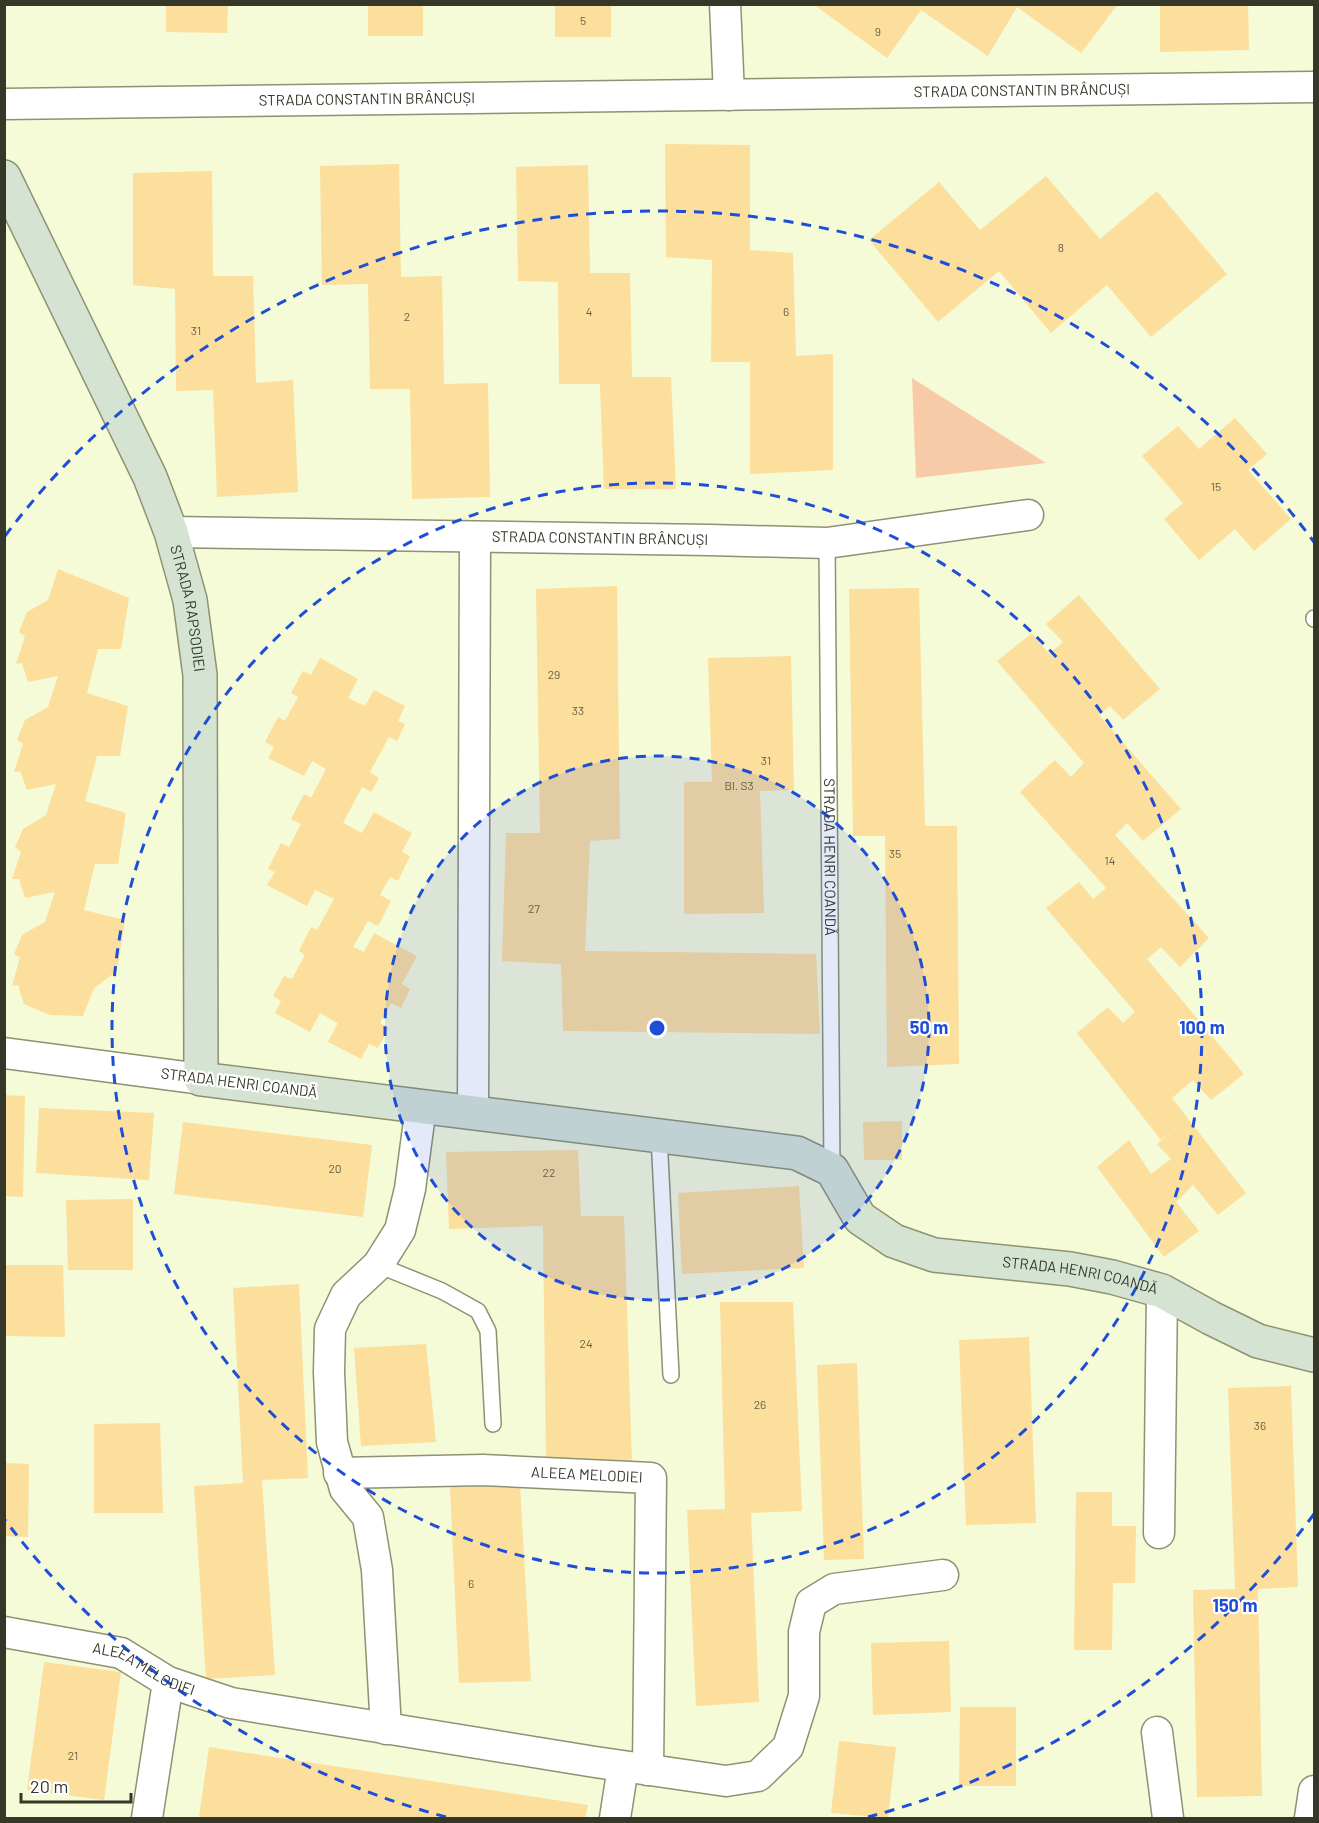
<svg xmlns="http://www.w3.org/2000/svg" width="1319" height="1823" viewBox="0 0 1319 1823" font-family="Barlow,sans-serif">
<rect width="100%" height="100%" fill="#f5fad7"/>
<path fill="#f8cba8" d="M912,378L1046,463L916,478Z"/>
<path fill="#fcdf9c" d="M166,4H228L227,33L166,32Z
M368,4H423V36H368Z
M555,4H611V37H555Z
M813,4H1118L1081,53L1017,7L988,56L921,10L887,58Z
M1160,4H1248L1249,50L1160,52Z
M665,144L750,145V250L793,253L796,356L833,354V470L750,474V362H711L712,260L666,257Z
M399,164L401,277L442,276L444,384L488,383L490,497L412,499L410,389H370L368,284L322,285L320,166Z
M588,165L590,273H630L632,377H671L676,489H604L600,384H559L558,282L518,281L516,167Z
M212,171L213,276H253L256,383L293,380L298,492L217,497L213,390L176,391L175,289L133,285V173Z
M1046,176L1100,239L1157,191L1227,274L1151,337L1107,285L1051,333L999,271L938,322L869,240L939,182L980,230Z
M1235,418L1267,454L1248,470L1291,519L1254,551L1235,529L1199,560L1164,519L1183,503L1142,456L1178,426L1199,449Z
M58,569L129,598L121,649H98L87,693L128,706L120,756H97L85,801L126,813L118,864H95L84,910L125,920L117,971L94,988L83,1016L50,1015L24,1004L18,985L12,986L20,958L14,954L22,935L45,922L55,892L25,898L19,879H12L21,852L15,847L23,829L46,815L56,784L27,790L20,771L14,772L23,744L17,740L25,720L48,707L58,676L28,682L22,663L16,664L25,636L19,632L27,612L48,600Z
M617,586L620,839L590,841L585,951L816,954L820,1034L563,1031L561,964L502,961L506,833H540L536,589Z
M919,588L925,826H957L959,1064L887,1067L885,836H853L849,589Z
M1079,595L1160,689L1123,720L1110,706L1099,715L1181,809L1143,841L1127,823L1115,835L1209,938L1180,967L1161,947L1147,959L1244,1074L1211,1100L1193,1080L1172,1098L1246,1193L1218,1215L1193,1185L1176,1202L1199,1231L1164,1257L1097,1167L1129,1140L1151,1174L1171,1159L1157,1144L1182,1124L1161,1140L1077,1033L1108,1007L1123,1023L1135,1012L1046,908L1079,882L1093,899L1106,888L1020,792L1055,760L1071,777L1084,763L997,661L1032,633L1049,654L1063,642L1046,624Z
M791,656L794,790L760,791L764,913L684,914V782H712L708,658Z
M320,658L358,679L348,698L365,706L374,690L405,706L398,721L405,724L397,741L389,737L370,772L379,778L371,792L362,787L343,823L362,833L374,812L412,833L402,852L410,856L398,881L390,877L380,895L391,901L378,926L368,921L353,947L364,952L374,933L417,956L402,984L410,989L401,1008L391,1003L380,1023L389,1028L378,1048L369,1044L361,1059L328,1042L338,1023L320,1013L310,1032L275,1013L281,1001L273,996L284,976L292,979L305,955L299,951L311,927L317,930L334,899L315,890L307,906L267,885L275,872L268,869L281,843L289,847L301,824L291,819L304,794L311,798L326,769L312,761L304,776L268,758L274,747L265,742L278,717L285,721L298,697L291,693L303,671L311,675Z
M4,1095L25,1096L23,1197L4,1196Z
M39,1108L154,1113L149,1180L36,1173Z
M902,1121V1160H864L863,1122Z
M183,1122L372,1145L363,1217L174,1194Z
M578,1150L581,1216H624L632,1463L546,1460L543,1226L449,1229L446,1152Z
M799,1186L804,1268L682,1274L678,1193Z
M133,1199V1270H68L66,1200Z
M4,1265H63L65,1337L4,1336Z
M299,1284L308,1478L262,1480L275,1675L206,1679L194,1486L243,1483L233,1288Z
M720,1302H793L802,1511L751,1513L759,1702L696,1706L687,1510L725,1509Z
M1029,1337L1036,1523L966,1525L959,1340Z
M426,1344L436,1442L361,1446L354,1348Z
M857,1363L864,1559L824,1560L817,1365Z
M1291,1386L1298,1587L1258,1589L1262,1796L1197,1797L1193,1590L1235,1589L1228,1388Z
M160,1423L163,1513H94V1424Z
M4,1463L29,1464L28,1537L4,1536Z
M520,1484L531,1681L459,1683L450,1487Z
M1076,1492H1112V1526H1136L1135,1583H1113L1112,1650H1074Z
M949,1641L951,1712L873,1715L871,1643Z
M44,1662L121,1672L104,1800L27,1790Z
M960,1707H1016V1786H959Z
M839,1741L896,1747L888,1818L831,1813Z
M209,1747L588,1805L585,1818H209L199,1817Z"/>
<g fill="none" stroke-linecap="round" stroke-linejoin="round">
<g stroke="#8e9272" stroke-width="18">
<g id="lane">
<path id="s1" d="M827,543L832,1170"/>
<path d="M1314,618V619"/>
<path d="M659,1136L671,1375"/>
<path d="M378,1265L442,1291L478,1311L488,1331L493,1424"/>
</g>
</g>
<g stroke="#8e9272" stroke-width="33">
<g id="street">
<path d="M725,4L729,95"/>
<path id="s2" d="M4,104L1314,87"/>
<path id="s3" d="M171,532L710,540L827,543L1028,515"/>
<path d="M4,1053L201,1079"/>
<path d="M473,1113L475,537"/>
<path id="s4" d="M339,1473L483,1470L651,1478L648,1770"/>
<path d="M1159,1533L1162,1291"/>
<path id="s5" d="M4,1632L121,1653L168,1682L231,1703L595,1762L726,1781L758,1776L788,1747L804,1696V1632L811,1603L834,1589L943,1575"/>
<path d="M386,1729L377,1570L368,1517L345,1489L332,1442L329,1372L330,1329L346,1295L378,1265L400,1230L410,1189L421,1106"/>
<path d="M1157,1732L1168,1818"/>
<path d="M147,1818L168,1682"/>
<path d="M615,1818L623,1767"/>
<path d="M1310,1818L1314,1791"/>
</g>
</g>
<g stroke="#8e9272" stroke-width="36">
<g id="secondary">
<path id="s6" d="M4,177L150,477L171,532L190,600L200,675L201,1079L797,1153L832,1170L860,1218L894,1241L934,1255L1070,1269L1112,1277L1162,1291L1211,1318L1258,1341L1314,1355"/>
</g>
</g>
<use href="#lane" stroke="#fff" stroke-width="15"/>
<use href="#street" stroke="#fff" stroke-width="30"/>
<use href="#secondary" stroke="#d5e4d2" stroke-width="33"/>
</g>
<circle cx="657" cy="1028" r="272" fill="#1d4ed8" fill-opacity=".12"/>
<g fill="none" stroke="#1d4ed8" stroke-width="3" stroke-dasharray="10 8">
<circle cx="657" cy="1028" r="272"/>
<circle cx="657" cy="1028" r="545"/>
<path d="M1314 1514A817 817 0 0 1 868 1817M446 1817A817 817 0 0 1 5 1520M5 536A817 817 0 0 1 1314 542"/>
</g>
<g text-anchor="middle" stroke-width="4.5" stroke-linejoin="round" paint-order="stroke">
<g font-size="12" fill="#676146">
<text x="583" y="25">5</text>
<text x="878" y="36">9</text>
<text x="1061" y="252">8</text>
<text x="589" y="316">4</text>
<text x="786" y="316">6</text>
<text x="407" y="321">2</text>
<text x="196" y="335">31</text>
<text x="1216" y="491">15</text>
<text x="554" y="679">29</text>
<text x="578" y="715">33</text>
<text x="766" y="765">31</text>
<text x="739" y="790">Bl. S3</text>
<text x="895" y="858">35</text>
<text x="1110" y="865">14</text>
<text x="534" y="913">27</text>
<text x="335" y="1173">20</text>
<text x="549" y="1177">22</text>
<text x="586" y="1348">24</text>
<text x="760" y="1409">26</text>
<text x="1260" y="1430">36</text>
<text x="471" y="1588">6</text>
<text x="73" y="1760">21</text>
</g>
<g font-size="15" fill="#353729" stroke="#fff">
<text dy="5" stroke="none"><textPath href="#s2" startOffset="1018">STRADA CONSTANTIN BRÂNCUȘI</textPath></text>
<text dy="5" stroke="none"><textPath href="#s2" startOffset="363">STRADA CONSTANTIN BRÂNCUȘI</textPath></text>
<text dy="5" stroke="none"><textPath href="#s3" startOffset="429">STRADA CONSTANTIN BRÂNCUȘI</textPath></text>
<text dy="5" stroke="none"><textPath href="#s6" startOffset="471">STRADA RAPSODIEI</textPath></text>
<text dy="5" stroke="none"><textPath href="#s1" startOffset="314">STRADA HENRI COANDĂ</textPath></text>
<text transform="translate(239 1083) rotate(7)" y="5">STRADA HENRI COANDĂ</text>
<text dy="5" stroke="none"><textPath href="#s6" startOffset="1869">STRADA HENRI COANDĂ</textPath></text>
<text dy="5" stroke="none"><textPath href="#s4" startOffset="248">ALEEA MELODIEI</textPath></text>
<text dy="5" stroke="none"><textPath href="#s5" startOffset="146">ALEEA MELODIEI</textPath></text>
</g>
</g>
<circle cx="657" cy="1028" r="9" fill="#1d4ed8" stroke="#fff" stroke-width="3"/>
<g font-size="18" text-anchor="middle" font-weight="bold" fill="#1d4ed8" stroke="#fff" stroke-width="4.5" stroke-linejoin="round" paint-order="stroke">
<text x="929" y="1034">50 m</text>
<text x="1202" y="1034">100 m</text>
<text x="1235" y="1612">150 m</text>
</g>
<rect width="1319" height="1823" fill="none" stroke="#353729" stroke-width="12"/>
<path d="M21 1793v9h110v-9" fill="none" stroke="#353729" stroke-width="3"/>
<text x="30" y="1793" font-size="18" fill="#353729" stroke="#ffffff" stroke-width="4.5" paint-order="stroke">20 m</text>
</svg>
